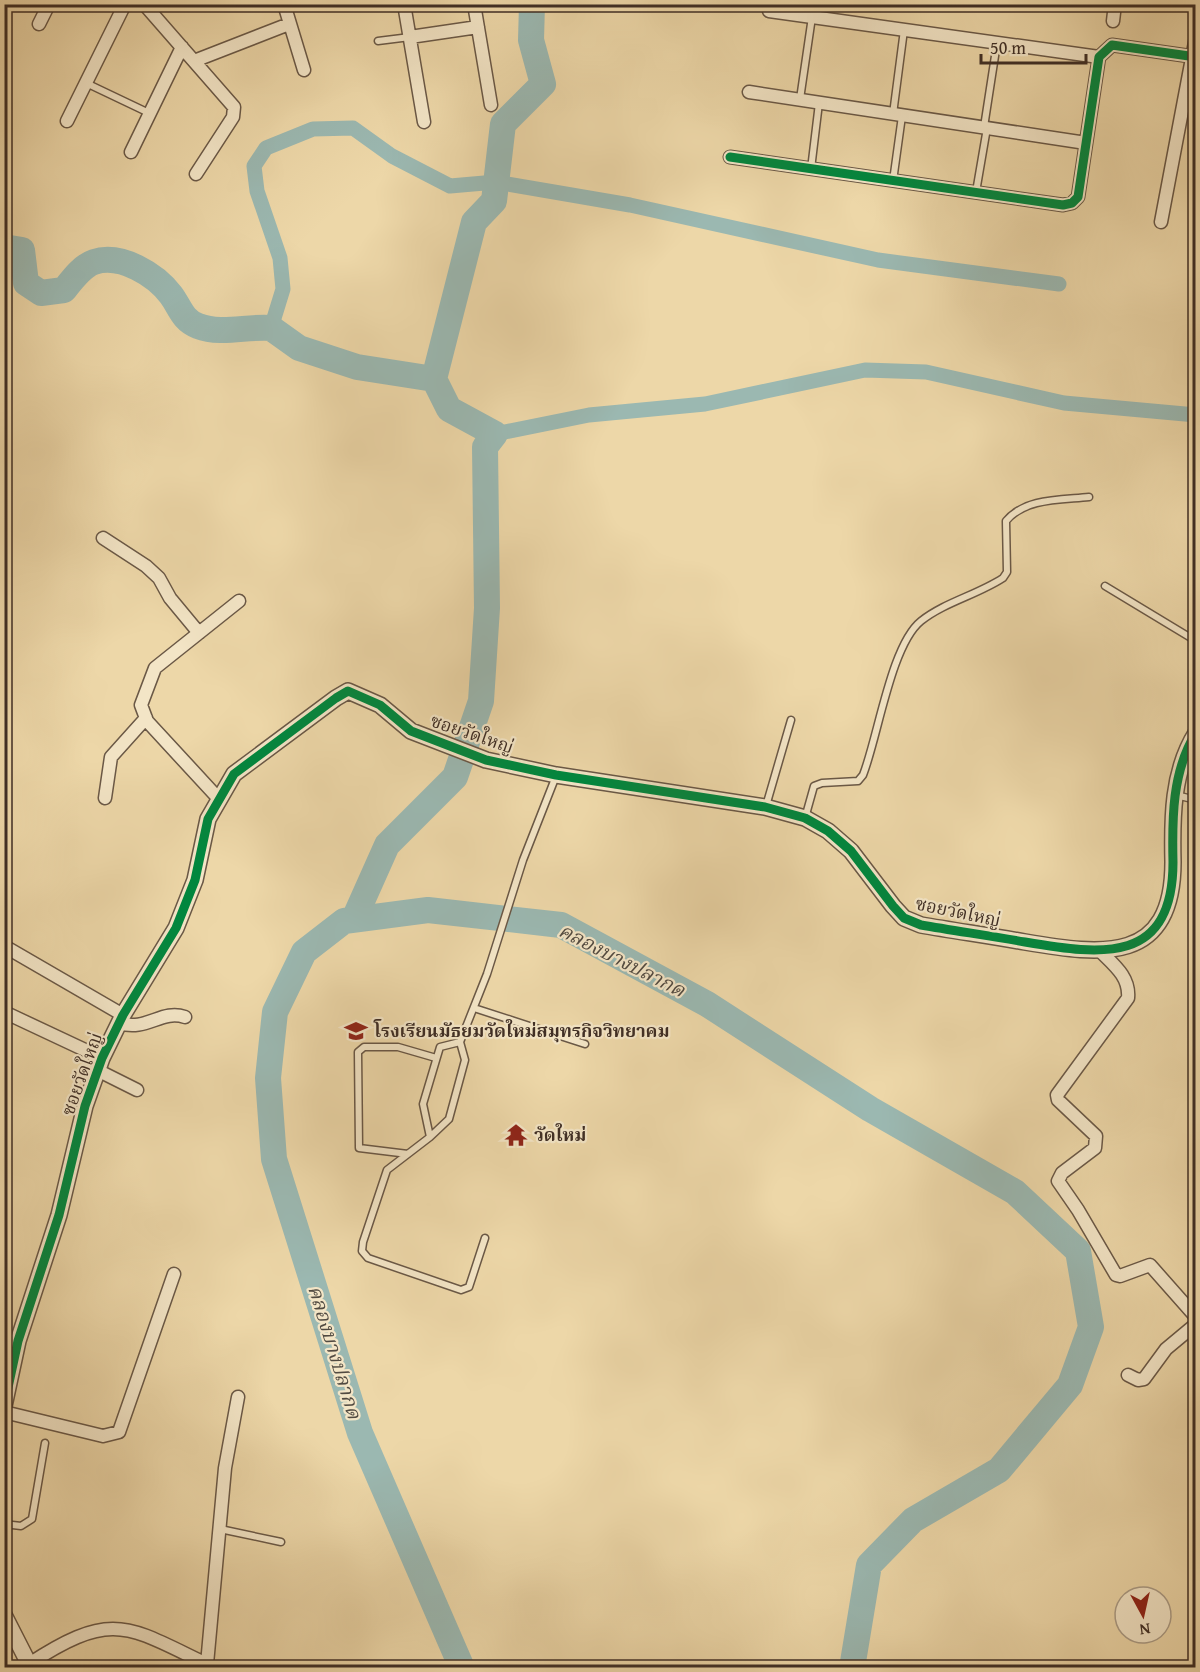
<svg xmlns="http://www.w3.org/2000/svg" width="1200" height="1672" viewBox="0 0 1200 1672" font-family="'Gentium Book Plus','Noto Serif Thai',serif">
<rect width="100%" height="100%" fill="#edd7a8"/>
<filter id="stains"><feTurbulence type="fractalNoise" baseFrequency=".00333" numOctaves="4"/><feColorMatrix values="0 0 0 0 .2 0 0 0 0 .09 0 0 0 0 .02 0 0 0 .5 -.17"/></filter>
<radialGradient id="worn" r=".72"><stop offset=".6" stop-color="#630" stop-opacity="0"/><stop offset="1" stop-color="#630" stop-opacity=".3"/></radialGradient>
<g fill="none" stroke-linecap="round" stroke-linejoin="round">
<path stroke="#9bb8b1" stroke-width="15" d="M271,328L283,289L280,258L257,191L254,166L266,148L313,129L353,128L392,156L450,186L496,182L630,205L878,260L1059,284
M495,434L589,415L705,404L865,370L926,372L1064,403L1196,415"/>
<path stroke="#9bb8b1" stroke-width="26" d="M4,247L22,250L26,283L41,293L64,290C72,280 82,266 94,262C121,253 156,275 171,295C180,307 182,320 198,326C222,335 246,326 271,328L299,348L357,367L434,379
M354,919L387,845L455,777L481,701L487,608L485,447L495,434L449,409L434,379L474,222L494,201L503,124L543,84L531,40L532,4
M462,1668L360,1433L274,1159L268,1078L275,1012L304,952L344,921L428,910L561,925L707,1004L870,1109L1015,1192L1078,1251L1091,1327L1070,1385L999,1470L913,1520L869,1565L852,1668"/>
<g stroke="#6a5846" stroke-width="9">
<path id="service" d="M378,41L410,37
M86,83L149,113
M800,99L812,17
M893,114L904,30
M984,127L997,43
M811,169L819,103
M893,181L902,116
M976,192L987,128
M4,411H6
M1105,586L1196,641
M1176,795L1196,800
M766,806L791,720
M805,818L814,786L822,783L858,781L863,775C878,737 891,645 921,621C945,602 977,595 1003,578L1007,572L1006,521C1025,498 1061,500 1089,497
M474,1008L585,1044
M430,1137L423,1104L440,1047L460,1042
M408,1154L359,1148L358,1052L364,1047H398L436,1058
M485,1238L469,1287L461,1290L368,1258L362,1251L363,1242L387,1170L430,1137L449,1119L465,1060L460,1042L487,974L523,860L556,776
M4,1524L21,1526L32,1519L45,1443
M220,1529L281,1542"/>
</g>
<g stroke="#6a5846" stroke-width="15">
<path id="minor" d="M144,4L234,107L233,117L196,174
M284,4L304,70
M404,4L424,122
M474,4L491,105
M769,11L1099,57
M1113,21L1115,4
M39,24L49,4
M410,37L478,27
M194,61L289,24
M749,92L1086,143
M67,121L125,4
M131,152L182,47
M730,157L1063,205L1072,203L1078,197L1099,57L1112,45L1196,57
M1161,222L1196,37
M103,538L146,566L159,578L170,598L199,633
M105,798L111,757L146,718
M218,798L147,721L141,705L155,668L239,601
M4,946L123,1015
M1100,951C1114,965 1130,977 1128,998L1057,1095L1058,1100L1096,1136L1095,1148L1062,1173L1058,1181L1078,1210L1116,1275L1120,1276L1150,1265L1196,1317
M4,1012L102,1058
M119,1023C147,1032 161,1009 185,1017
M97,1070L137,1090
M4,1345L16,1350
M1128,1375L1138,1380L1144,1379L1166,1349L1196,1324
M4,1412L103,1436L119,1432L174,1274
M29,1664C116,1607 129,1628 215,1668
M207,1664L225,1468L238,1397"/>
</g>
<g stroke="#6a5846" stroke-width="18">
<path id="tertiary" d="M4,1406L18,1341L59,1215L85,1106L102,1058L123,1015L176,928L195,880L208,819L234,774L336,698L348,691L380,705L411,731L486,760L556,775L765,807L805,818L828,831L851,851L893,906L904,918L921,925C956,931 991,936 1025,942C1102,955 1173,965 1173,862C1172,819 1172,771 1196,733
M4,1615L29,1664L23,1668"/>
</g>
<use href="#service" stroke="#f3e5c6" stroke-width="6"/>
<use href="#minor" stroke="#f3e5c6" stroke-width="12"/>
<use href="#tertiary" stroke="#f3e5c6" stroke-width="15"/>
<g stroke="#f3e5c6" stroke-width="13">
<path id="cycleway" d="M730,157L1063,205L1072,203L1078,197L1099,57L1112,45L1196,57
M4,1406L18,1341L59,1215L85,1106L102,1058L123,1015L176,928L195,880L208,819L234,774L336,698L348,691L380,705L411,731L486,760L556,775L765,807L805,818L828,831L851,851L893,906L904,918L921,925C956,931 991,936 1025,942C1102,955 1173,965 1173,862C1172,819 1172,771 1196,733"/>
</g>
<use href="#cycleway" stroke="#00873e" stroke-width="9"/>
</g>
<defs>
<g id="school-bare" transform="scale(1.8)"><path d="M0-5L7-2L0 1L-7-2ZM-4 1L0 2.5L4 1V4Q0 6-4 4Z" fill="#8f2418" stroke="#f3e5c6" stroke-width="2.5" paint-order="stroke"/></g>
<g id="temple-bare" transform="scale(1.8)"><path d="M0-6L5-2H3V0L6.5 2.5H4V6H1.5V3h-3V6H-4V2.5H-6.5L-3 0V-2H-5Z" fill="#8f2418" stroke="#f3e5c6" stroke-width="2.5" paint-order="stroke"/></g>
</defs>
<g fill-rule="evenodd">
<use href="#school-bare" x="356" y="1031"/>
<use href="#temple-bare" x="516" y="1135"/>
</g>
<g text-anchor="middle" stroke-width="4.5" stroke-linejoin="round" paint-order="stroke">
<g font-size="18" fill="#3f2e25" stroke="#f3e5c6">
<text transform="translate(472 734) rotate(19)" y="6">ซอยวัดใหญ่</text>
<text transform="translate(958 912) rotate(12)" y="6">ซอยวัดใหญ่</text>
<text transform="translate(82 1074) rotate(-70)" y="6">ซอยวัดใหญ่</text>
</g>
<g font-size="18" font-weight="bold" fill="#3f2e25" stroke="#f3e5c6" text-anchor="start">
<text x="374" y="1037">โรงเรียนมัธยมวัดใหม่สมุทรกิจวิทยาคม</text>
<text x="534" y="1141">วัดใหม่</text>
</g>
<g font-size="20" font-style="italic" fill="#514a41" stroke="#f3e5c6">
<text transform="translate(622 960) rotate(27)" y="7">คลองบางปลากด</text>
<text transform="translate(335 1352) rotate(73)" y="7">คลองบางปลากด</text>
</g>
</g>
<rect width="1200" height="1672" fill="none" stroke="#edd7a8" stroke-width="24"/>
<rect x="6" y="6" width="1188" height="1660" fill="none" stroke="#3f2e25" stroke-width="3"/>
<rect x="12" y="12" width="1176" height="1648" fill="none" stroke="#3f2e25" stroke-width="1.5"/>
<g transform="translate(1143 1615) rotate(172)"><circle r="28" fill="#f3e5c6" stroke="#ab9c86" stroke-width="1.5"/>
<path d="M0-4.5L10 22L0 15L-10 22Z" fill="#8f2418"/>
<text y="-9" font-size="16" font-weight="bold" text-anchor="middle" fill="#3f2e25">N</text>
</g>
<path d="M981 54v9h105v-9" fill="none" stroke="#3f2e25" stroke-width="3"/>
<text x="990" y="54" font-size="18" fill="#3f2e25" stroke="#f3e5c6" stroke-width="4.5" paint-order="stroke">50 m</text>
<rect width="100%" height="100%" filter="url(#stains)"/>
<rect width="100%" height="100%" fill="url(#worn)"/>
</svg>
